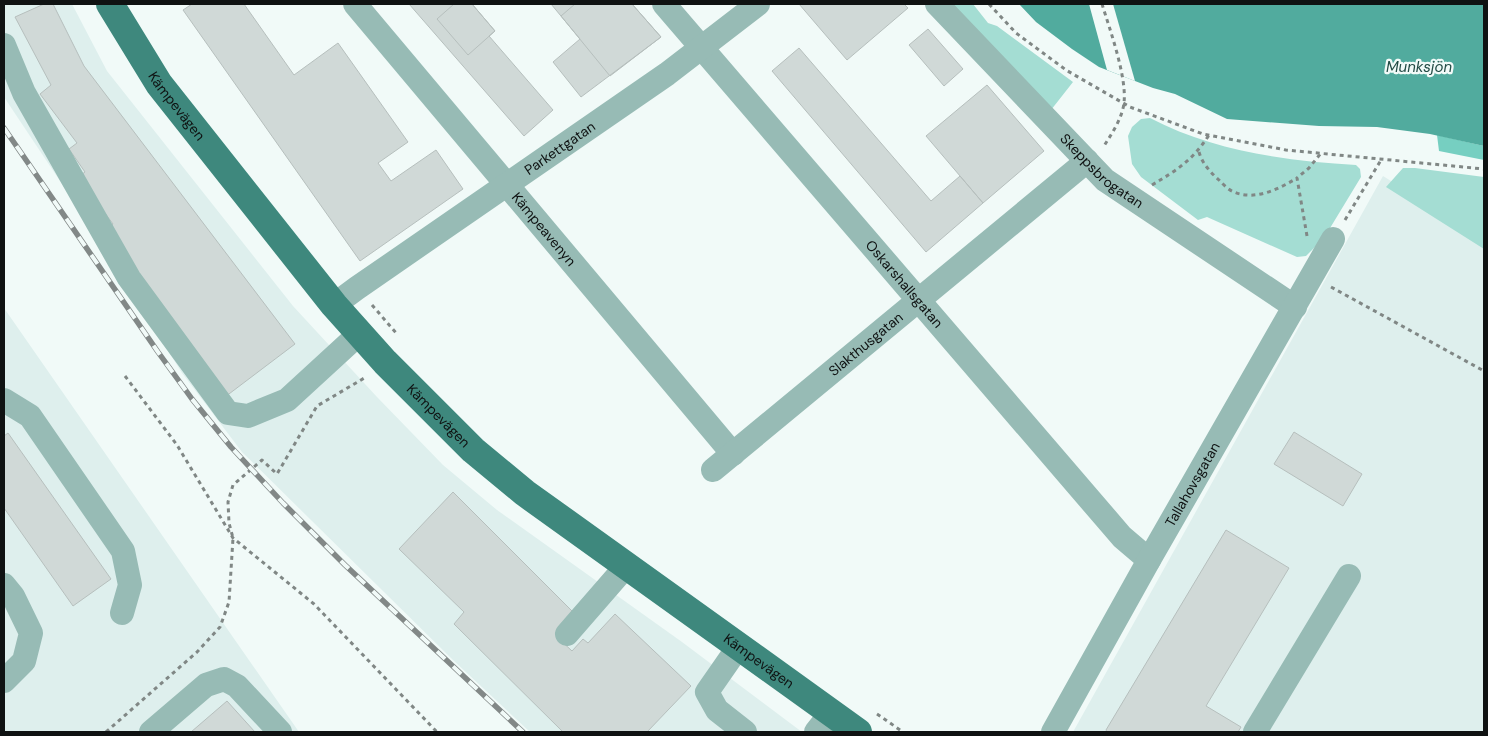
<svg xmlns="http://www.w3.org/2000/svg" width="1488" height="736" viewBox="0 0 1488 736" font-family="'DM Sans',sans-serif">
<rect width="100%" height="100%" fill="#f1faf8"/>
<path fill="#deefed" d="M4,4H72L107,71L293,306L377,397L443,465L497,510L682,642L802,732H530L453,660L242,452L182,373L70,196L4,97Z
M1383,176L1484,239V732H1073Z
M4,308L299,732H4Z"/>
<path fill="#a4ddd3" d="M948,4H973L988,23L997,26L1073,82L1051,110Z
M1150,118C1213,151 1286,161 1356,165L1360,169L1361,177L1324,238L1306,256L1297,257L1207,217L1198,220L1141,177L1132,164L1128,136L1132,127L1141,119Z
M1403,168H1415L1484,177V249L1386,187Z"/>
<path fill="#76cfc1" d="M1437,135L1484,146V160L1439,151Z"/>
<path fill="#51ab9e" d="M1019,4H1484V146L1430,134L1377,127L1319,126L1227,119L1175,94L1153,88L1099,67L1072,49L1036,22Z"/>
<path fill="#f1faf8" d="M1089,4H1113L1135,81L1107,70Z"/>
<path fill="#d0d9d7" stroke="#b6bfbd" d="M44,4H53L84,66L295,344L221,400L105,230L113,224L78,177L85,172L69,149L77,143L40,94L51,85L15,17Z
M192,4H244L294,75L338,43L408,142L378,163L391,181L436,150L463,189L360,261L183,10Z
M409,4H472L495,31L489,36L553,110L524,136Z
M454,4H472L495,31L468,55L437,19Z
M551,4H632L661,37L581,97L553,62L580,39Z
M575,4H632L661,37L610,76L561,16Z
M799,4H904L908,8L847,60Z
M928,29L963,69L944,86L909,45Z
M799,48L931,201L960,176L983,203L926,252L772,71Z
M987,85L1044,151L983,203L926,136Z
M1294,432L1362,474L1343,506L1274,464Z
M8,433L111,579L73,606L4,508V436Z
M453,492L576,615L556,636L572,651L583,639L588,643L615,614L691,686L647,732H563L454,624L464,612L399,549Z
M1226,530L1289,568L1206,706L1241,727L1238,732H1107L1106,730Z
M227,701L255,732H191Z"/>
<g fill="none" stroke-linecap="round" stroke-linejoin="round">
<path stroke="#808785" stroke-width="3" stroke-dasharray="4 4" stroke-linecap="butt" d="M989,4L1016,33L1066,70L1130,107L1203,134L1286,150L1484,169
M1102,4C1110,30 1127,77 1124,103C1122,119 1112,133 1104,146
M1199,152C1202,163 1210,172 1219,180C1223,184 1228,190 1234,192C1255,201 1279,189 1297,178
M1152,185C1177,170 1193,160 1209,135
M1345,220L1381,160
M1307,236L1297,178L1309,168L1321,153
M1331,287L1484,371
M372,305L397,334
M125,376L177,445L233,538L314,604L437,732
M877,714L903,732
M106,732L197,652L220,627L229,602L233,538L229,523L228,502L233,485L262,460L277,474L317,406L366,377"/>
<g stroke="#97bbb5" stroke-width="24">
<path id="s1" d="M355,4L733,454"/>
<path id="s2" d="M664,4L1122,537L1149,560"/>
<path id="s3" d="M937,4L1105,180L1295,307"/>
<path d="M4,45L24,93L129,278L228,413L248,416L287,400L360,333"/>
<path id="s4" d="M334,305L357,288L667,74L758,4"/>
<path d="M4,400L30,416L123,551L130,585L122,613"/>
<path id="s5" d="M713,470L1087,161"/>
<path d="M4,585L13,596L31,633L24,661L4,681"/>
<path d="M567,634L627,565"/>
<path d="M739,646L707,692L717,710L745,732"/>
<path d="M151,732L206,685L224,679L237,686L280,732"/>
<path d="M816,732L831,713"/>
<path id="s6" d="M1053,732L1149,560L1333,239"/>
<path d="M1255,732L1349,576"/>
</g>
<path stroke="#3e887d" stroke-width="28" id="s7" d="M110,4L159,84L334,305L385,362L473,450L525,493L858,732"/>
<g stroke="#828887" stroke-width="5.5">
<path id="rail" d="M4,128L158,352L192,399L231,447L283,503L345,565L523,732"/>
</g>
<use href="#rail" stroke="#f1faf8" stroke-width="4" stroke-dasharray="11" stroke-linecap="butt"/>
</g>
<g text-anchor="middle" stroke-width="4.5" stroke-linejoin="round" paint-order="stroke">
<g font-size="14" fill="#0f1212" stroke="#f1faf8">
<text dy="5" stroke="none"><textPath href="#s7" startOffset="122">Kämpevägen</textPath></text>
<text dy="5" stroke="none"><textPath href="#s4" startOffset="275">Parkettgatan</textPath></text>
<text dy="5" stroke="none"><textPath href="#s3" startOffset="235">Skeppsbrogatan</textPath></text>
<text dy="5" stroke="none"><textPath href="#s1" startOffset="294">Kämpeavenyn</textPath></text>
<text dy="5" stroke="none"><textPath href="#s2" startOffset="369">Oskarshallsgatan</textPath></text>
<text dy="5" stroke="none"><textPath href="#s5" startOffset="198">Slakthusgatan</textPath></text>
<text dy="5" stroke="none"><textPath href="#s7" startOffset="528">Kämpevägen</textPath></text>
<text dy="5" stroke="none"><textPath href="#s6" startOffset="284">Tallahovsgatan</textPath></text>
<text dy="5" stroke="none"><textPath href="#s7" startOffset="932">Kämpevägen</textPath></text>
</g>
<g font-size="15" font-style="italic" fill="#224b45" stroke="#f1faf8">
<text x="1419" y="72">Munksjön</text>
</g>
</g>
<rect width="1488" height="736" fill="none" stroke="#0f1212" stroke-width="10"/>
</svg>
